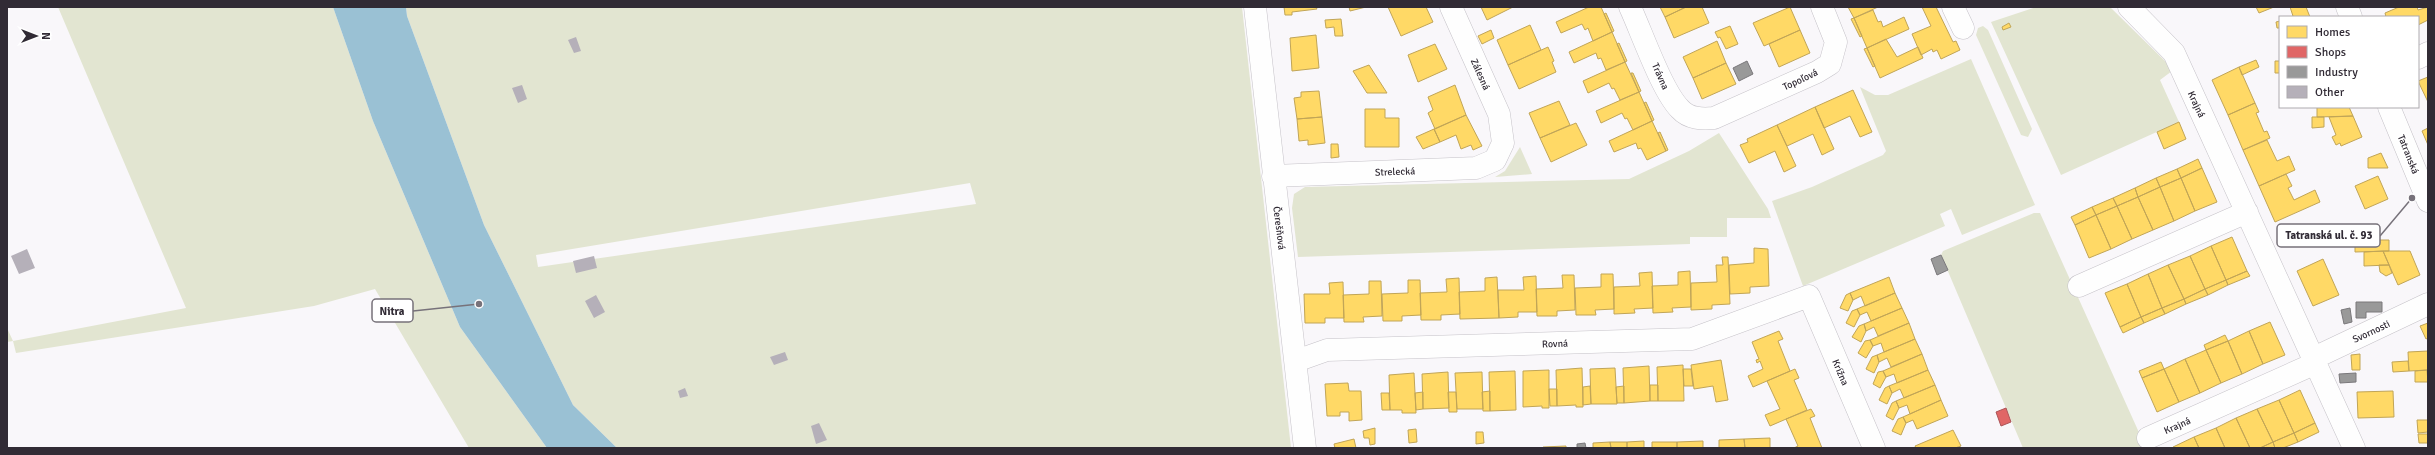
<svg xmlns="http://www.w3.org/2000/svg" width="2435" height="455" viewBox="0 0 2435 455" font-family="Signika,sans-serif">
<rect width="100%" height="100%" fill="#f9f7fa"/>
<path fill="#e2e5d1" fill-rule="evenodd" d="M58,7H333L373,121L460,327L547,448H469L375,289L314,306L16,353L13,341L7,342V328L13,341L186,308Z
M406,7H1242L1291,448H617L573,405L484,225L407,16ZM970,183L976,204L538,267L536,255Z
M2036,7H2110L2165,61L2172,71L2160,80L2179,122L2061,175L1991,22Z
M1983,26L1988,30L2032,129L2028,137L2021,135L1976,35L1978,28Z
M1971,59L2035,205L1962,235L1951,209L1940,214L1945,226L1803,286L1772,201L1812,187L1883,155L1886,151L1860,87L1875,95H1888Z
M1719,133L1768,209L1771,218H1727V237H1690V244L1298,257L1292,208L1294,194L1305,187L1629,179L1689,151Z
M1520,147L1532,174L1495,177L1505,171Z
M2034,213H2040L2146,448H2023L1941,255L1943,251Z"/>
<path fill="#9ac1d4" d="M333,7H406L407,16L484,225L573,405L617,448H547L460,327L373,121Z"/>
<path fill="#ffd966" stroke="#c1a557" d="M1284,7H1316L1317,9L1292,12V15H1285Z
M1349,7H1366L1350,11Z
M1388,7H1426L1433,22L1401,36Z
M1481,7H1513L1487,20Z
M1589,7H1601L1612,32L1593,41L1588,28L1585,30L1582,24L1561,33L1556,22Z
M1660,7H1686L1665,17Z
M1686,7H1702L1709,23L1674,38L1665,17Z
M1790,7L1800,30L1764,46L1753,23Z
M1848,7H1878L1854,18Z
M1922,7H1936L1953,42L1956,41L1960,50L1941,59L1937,50L1933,52L1932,49L1921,55L1912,34L1931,26Z
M2256,7H2274L2259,13Z
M2290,7H2306L2310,17H2290L2293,16Z
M2399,7H2417L2418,10L2428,7V20L2418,25V17H2386L2385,13Z
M1873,10L1878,22L1881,21L1883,27L1904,17L1909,29L1867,48L1854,18Z
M1606,13L1614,31L1612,32L1604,14Z
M1854,18L1862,36L1860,37L1851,19Z
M1341,19L1343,36H1335L1334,27L1326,28L1325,20Z
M2280,21V28H2277L2276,22Z
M2009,23L2011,27L2003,30L2002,27Z
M1530,25L1541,50L1508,65L1497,40Z
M1730,26L1738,44L1726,49L1720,37L1718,38L1715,32Z
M1491,30L1494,38L1482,44L1478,36Z
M1800,30L1810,53L1779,67L1769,44Z
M1612,32L1625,62L1606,70L1601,58L1598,59L1596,53L1574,63L1569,52Z
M1316,35L1319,68L1292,71L1290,38Z
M1886,39L1897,57L1918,47L1923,58L1880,78L1867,48Z
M1717,41L1726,63L1693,78L1683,57Z
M1619,43L1627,61L1625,62L1617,44Z
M1435,44L1447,69L1418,82L1408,55Z
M1548,47L1554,61L1552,62L1556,72L1519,89L1508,65Z
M1867,48L1875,66L1873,67L1864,49Z
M2256,60L2259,67L2242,75L2239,67Z
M2275,61H2280V73H2275Z
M1625,62L1639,92L1620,100L1614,88L1612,89L1609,83L1588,93L1583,81Z
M1726,63L1736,84L1702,99L1693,78Z
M1369,65L1387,93H1367L1353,71Z
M2239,67L2255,103L2228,115L2212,80Z
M1631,73H1633L1641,91L1639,92Z
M2428,77V102L2418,81Z
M1455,85L1466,115L1435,129L1428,113L1433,110L1428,97Z
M1853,90L1872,132L1860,137L1850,116L1824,128L1815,107Z
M1319,91L1322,117L1297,119L1294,98L1301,97V92Z
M1639,92L1652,121L1633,130L1627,118L1625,119L1622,113L1601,123L1596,111Z
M1559,101L1570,125L1540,138L1529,113Z
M1646,102L1654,120L1652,121L1644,103Z
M2255,103L2259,112L2256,113L2264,132L2267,131L2270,138L2243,150L2228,115Z
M1815,107L1834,149L1822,155L1813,134L1787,146L1777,125Z
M2317,107H2349L2353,116L2317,117Z
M1365,109H1385V118H1399V147H1365Z
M1466,115L1482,146L1473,150L1471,145L1461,149L1456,135L1440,142L1434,129Z
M2353,116L2362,137L2341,146L2340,143L2336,145L2332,137L2336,135L2329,117Z
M1322,117L1325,143L1308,145V140L1299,141L1297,119Z
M2312,117H2324V127L2312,128Z
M1652,121L1666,151L1647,160L1641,148L1638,149L1636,143L1614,152L1609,141Z
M2179,122L2186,139L2164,149L2157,132Z
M1576,123L1587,145L1551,162L1540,138Z
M1777,125L1796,166L1784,172L1775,151L1749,163L1740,145L1748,142L1747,139Z
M2428,128V145L2422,131Z
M1434,129L1440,142L1423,149L1416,137Z
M1660,132L1668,150L1666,151L1658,133Z
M2267,140L2277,161L2289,156L2295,170L2259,186L2243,150Z
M1331,144H1338L1339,157L1331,158Z
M2381,153L2388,168H2368V158Z
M2198,159L2202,168L2181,178L2177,169Z
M2202,168L2217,202L2195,211L2181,178Z
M2177,169L2181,178L2160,187L2156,178Z
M2286,174L2292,186L2288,188L2294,200L2315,190L2320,202L2275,222L2259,186Z
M2378,176L2388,199L2365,209L2355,186Z
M2156,178L2160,187L2138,197L2135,188Z
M2181,178L2195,211L2174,221L2160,187Z
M2160,187L2174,221L2153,230L2138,197Z
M2135,188L2138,197L2117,206L2113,198Z
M2138,197L2153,230L2132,239L2117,206Z
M2113,198L2117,206L2096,215L2092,207Z
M2117,206L2132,239L2111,249L2096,215Z
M2092,207L2096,215L2075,225L2071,217Z
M2096,215L2111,249L2089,258L2075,225Z
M2355,234H2374L2375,240H2389V251L2355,252Z
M2232,237L2247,271L2226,280L2211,246Z
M2211,246L2226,280L2205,289L2190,256Z
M1754,248L1768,249L1769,286L1750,287V293L1730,294L1729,265L1754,263Z
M2383,251H2410L2420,275L2398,285Z
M2383,251L2389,265L2364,266V252Z
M2190,256L2205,289L2184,299L2168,265Z
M1722,257H1728L1730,304L1712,305V309L1691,310V283L1717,282L1716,265H1723Z
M2323,259L2339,295L2313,306L2297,271Z
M2168,265L2184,299L2162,308L2148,274Z
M2379,265H2389L2392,273L2386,276L2380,272Z
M1690,271L1691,307L1672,308L1673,312L1653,313L1652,286L1678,285V272Z
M2247,271L2250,276L2228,285L2226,280Z
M1652,272L1653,308L1634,309L1635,313L1614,314V287L1640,286L1639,273Z
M1601,274H1613L1614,309L1595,310L1596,315H1576L1575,288L1601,287Z
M2148,274L2162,308L2141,317L2127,284Z
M1562,275H1574L1575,310L1557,311V316H1537L1536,289L1563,288Z
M1536,276L1537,312H1518V317L1499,318L1498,290H1524L1523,277Z
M1497,277L1499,318L1460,319L1459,292L1485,291V278Z
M1889,277L1895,293L1865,306L1861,296L1853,300L1850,293Z
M1459,278L1460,314L1441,315V320H1421L1420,293L1447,292L1446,279Z
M1408,280H1420L1421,315L1402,316V321H1383L1382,294L1408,293Z
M2226,280L2228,285L2208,295L2205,289Z
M1369,281H1381L1382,316L1363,317L1364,322H1344L1343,295L1369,294Z
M1343,282L1344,318H1325V323H1305L1304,294H1330L1329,283Z
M2127,284L2141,317L2120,327L2105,293Z
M2205,289L2208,295L2186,304L2184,299Z
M1850,293L1853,300L1848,311L1840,308L1846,295Z
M1895,293L1902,308L1871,321L1867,312L1860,315L1857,309Z
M2184,299L2186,304L2165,314L2162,308Z
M1902,308L1909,323L1878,336L1874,327L1866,331L1864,324Z
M2162,308L2165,314L2144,323L2141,317Z
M1857,309L1860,315L1854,327L1846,323L1852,311Z
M2141,317L2144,323L2123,333L2120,327Z
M2270,322L2285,355L2263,364L2249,331Z
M1909,323L1915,339L1884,352L1881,343L1873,346L1870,340Z
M2428,323V338L2426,339L2420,326Z
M1864,324L1866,331L1861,342L1852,337L1859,326Z
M1779,331L1783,339L1778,341L1790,371L1753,387L1748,376L1763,369L1760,361L1757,363L1756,360L1759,359L1752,342Z
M2249,331L2263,364L2242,374L2228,341Z
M2225,335L2228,341L2206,350L2204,345Z
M1915,339L1922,354L1891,367L1887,358L1879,362L1877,355Z
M1870,340L1873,346L1866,358L1858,353L1865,341Z
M2228,341L2242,374L2221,383L2206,350Z
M2206,350L2221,383L2200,393L2185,359Z
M2428,351V370L2409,371L2408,352Z
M1922,354L1928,370L1897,383L1894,374L1886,377L1883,371Z
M2360,354V370H2352L2351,355Z
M1877,355L1879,362L1874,373L1866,369L1872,357Z
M2185,359L2200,393L2179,402L2164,369Z
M1721,360L1728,400L1716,402L1713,386L1694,389L1691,365Z
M2408,361L2409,371L2393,372L2392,362Z
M2161,362L2164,369L2142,378L2139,371Z
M1683,365L1684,401H1658L1657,367Z
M1649,366L1650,401L1624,403L1623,368Z
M1582,368L1583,407H1576V405L1557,406L1556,370Z
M1615,368L1617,404H1591L1590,369Z
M1683,369H1691L1693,386H1684Z
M1795,369L1799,378L1794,380L1807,410L1770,426L1765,415L1780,409L1767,381Z
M2164,369L2179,402L2157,412L2142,378Z
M1549,370V408H1542V406L1523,407V371Z
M1928,370L1935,385L1904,398L1900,389L1892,393L1889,386Z
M2427,370L2428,382H2415V371Z
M1515,371L1516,410L1490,411L1489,372Z
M1883,371L1886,377L1880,388L1873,384L1878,372Z
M1448,372L1449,408L1423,409L1422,374Z
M1482,372L1483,409H1457L1455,373Z
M1414,373L1416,413H1402V410H1390L1389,375Z
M1348,383L1349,391H1361L1362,420L1349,421V412H1340V416H1327L1325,384Z
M1650,385H1658V401H1650Z
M1935,385L1941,400L1910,414L1907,405L1899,408L1896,401Z
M1590,386L1591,404L1583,405V387Z
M1624,386V403H1617L1616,387Z
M1889,386L1892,393L1887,404L1879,400L1885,388Z
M1549,389H1557V406H1550Z
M2300,390L2315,423L2294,433L2279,400Z
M1490,391V411H1483L1482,392Z
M2393,391L2394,417L2358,418L2357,392Z
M1423,392V409L1416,410L1415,393Z
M1448,392H1456L1457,412H1449Z
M1381,393H1389L1390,410H1382Z
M1941,400L1948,416L1917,429L1913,420L1906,423L1903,417Z
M2279,400L2294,433L2273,442L2257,409Z
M1896,401L1899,408L1893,420L1886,416L1892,403Z
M1811,409L1815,416L1810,418L1822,448H1794L1798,446L1786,419Z
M2257,409L2273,442L2260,448H2250L2236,418Z
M1903,417L1906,423L1901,435L1892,431L1898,419Z
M2236,418L2250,448H2225L2216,428Z
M2417,420H2428V432L2418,433Z
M2315,423L2319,432L2298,442L2294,433Z
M1375,428V444L1370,445L1369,438H1364L1363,431Z
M2216,428L2225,448H2199L2194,437Z
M1416,429L1417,442L1409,443L1408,430Z
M1953,430L1961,446L1955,448H1916L1915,446Z
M1476,432H1483L1484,443L1476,444Z
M2294,433L2298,442L2283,448H2275L2273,442Z
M2418,434H2428V443H2419Z
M2194,437L2199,448H2174L2173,447Z
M1770,438V448H1745L1744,439Z
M1354,439L1356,448H1335L1334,444Z
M1744,439L1745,448H1719V440Z
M1644,441V448H1627V442Z
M1703,441V448H1677V442Z
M1610,442H1627V448H1611Z
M1610,442L1611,448H1593V443Z
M1652,442H1677V448H1652Z
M2273,442L2275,448H2260Z
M1566,446V448H1543V447Z"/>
<path fill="#e06666" stroke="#ac5457" d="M2006,408L2011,422L2001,426L1996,412Z"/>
<path fill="#999" stroke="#7a787b" d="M1747,61L1753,74L1739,81L1733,68Z
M1941,255L1948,270L1937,275L1931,259Z
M2356,302H2382V312H2366V318H2356Z
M2350,308L2352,322L2344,324L2341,310Z
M2356,373V382L2340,383L2339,374Z
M1585,443L1586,448H1577V444Z"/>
<path fill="#b5b0b9" d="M576,37L581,51L574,53L568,40Z
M522,85L527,99L518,103L512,88Z
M27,249L35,268L19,274L11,256Z
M594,256L597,268L576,273L573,261Z
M596,295L605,312L594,318L585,301Z
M785,352L788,360L774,365L770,357Z
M685,388L688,396L680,398L678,391Z
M819,423L827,440L816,444L811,426Z"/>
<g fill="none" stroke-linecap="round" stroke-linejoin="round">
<g stroke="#c5c2c8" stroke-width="23">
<path id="minor" d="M1255,7L1305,448
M1630,7C1642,33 1662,91 1680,109C1689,119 1702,119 1714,118L1817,72L1830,64L1836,42L1822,7
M1953,7L1963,28
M2129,7L2174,53L2354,448
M2347,7L2351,17
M2418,58L2428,53
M2389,107L2428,201
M1273,176L1476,168L1495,160L1503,143L1499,114L1451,7
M2079,286L2247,212
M2314,358L2428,304
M1296,361L1327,350L1692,339L1809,296L1874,448
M2148,438L2316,363"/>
</g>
<use href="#minor" stroke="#fefefe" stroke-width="22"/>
</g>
<g text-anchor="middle" stroke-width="4" stroke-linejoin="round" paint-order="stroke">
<g font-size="10" fill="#312b35" stroke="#fff">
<text transform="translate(1481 74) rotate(66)" y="4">Zálesná</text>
<text transform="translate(1661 76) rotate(66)" y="4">Trávna</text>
<text transform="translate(1800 79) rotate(-25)" y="4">Topoľová</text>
<text transform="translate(2197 104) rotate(65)" y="4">Krajná</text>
<text transform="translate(2409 154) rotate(68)" y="4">Tatranská</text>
<text transform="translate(1395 171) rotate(-2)" y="4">Strelecká</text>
<text transform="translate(1280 228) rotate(83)" y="4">Čerešňová</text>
<text transform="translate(2371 331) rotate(-25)" y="4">Svornosti</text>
<text transform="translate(1555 343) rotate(-2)" y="4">Rovná</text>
<text transform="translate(1841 372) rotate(67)" y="4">Krížna</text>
<text transform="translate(2177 425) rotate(-24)" y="4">Krajná</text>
</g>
</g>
<path fill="none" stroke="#77727a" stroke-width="1.5" d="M2412 198L2380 236M479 304L413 311"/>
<g fill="#77727a" stroke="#fff" stroke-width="1.5">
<circle cx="2412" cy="198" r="4"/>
<circle cx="479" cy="304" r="4"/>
</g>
<g fill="#fff" stroke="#77727a" stroke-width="1.5">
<rect x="2277" y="224" width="103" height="23" rx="4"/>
<rect x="372" y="299" width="41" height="23" rx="4"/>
</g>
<g font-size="11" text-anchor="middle" font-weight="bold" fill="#312b35">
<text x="2329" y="239">Tatranská ul. č. 93</text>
<text x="392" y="315">Nitra</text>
</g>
<rect width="2435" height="455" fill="none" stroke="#312b35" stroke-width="16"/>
<rect x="2279" y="16" width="140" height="92" fill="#ffffff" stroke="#adaaae"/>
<rect x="2287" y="26" width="20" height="12" fill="#ffd966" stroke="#adaaae"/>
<text x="2315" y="36" font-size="12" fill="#312b35">Homes</text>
<rect x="2287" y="46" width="20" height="12" fill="#e06666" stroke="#adaaae"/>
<text x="2315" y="56" font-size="12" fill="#312b35">Shops</text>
<rect x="2287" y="66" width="20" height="12" fill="#999999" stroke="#adaaae"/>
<text x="2315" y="76" font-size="12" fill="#312b35">Industry</text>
<rect x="2287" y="86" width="20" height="12" fill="#b5b0b9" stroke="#adaaae"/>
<text x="2315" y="96" font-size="12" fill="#312b35">Other</text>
<g transform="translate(36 36) rotate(90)" stroke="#ffffff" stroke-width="3" paint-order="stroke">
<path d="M0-3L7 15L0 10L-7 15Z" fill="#312b35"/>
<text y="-6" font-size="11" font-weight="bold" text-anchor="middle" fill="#312b35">N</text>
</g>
</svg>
